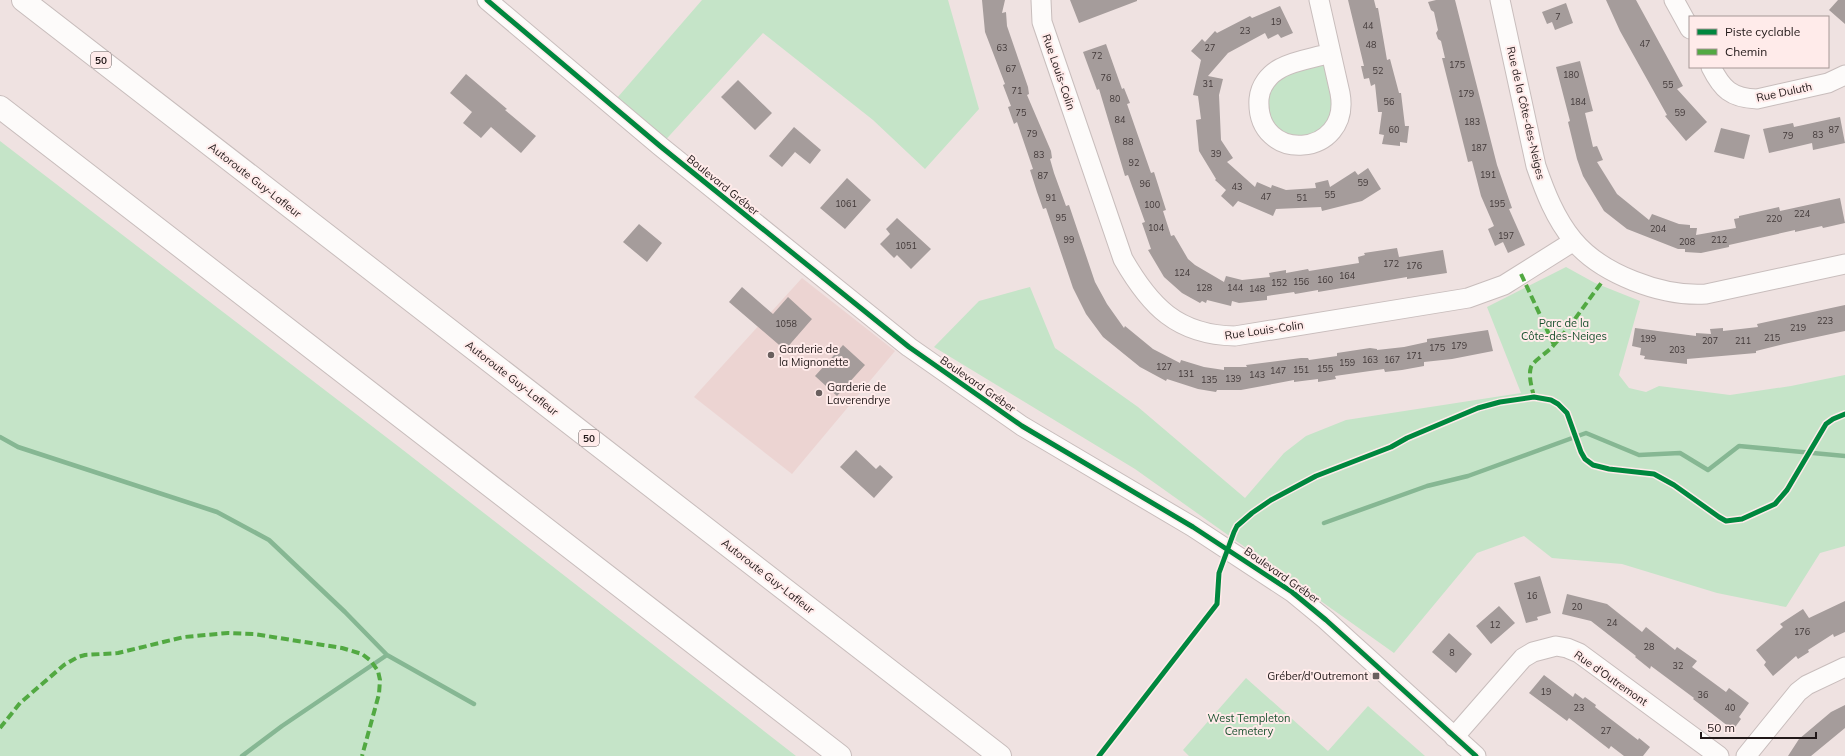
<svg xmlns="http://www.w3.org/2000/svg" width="1845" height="756" viewBox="0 0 1845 756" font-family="Mulish,sans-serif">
<rect width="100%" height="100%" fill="#efe2e1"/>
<path fill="#ecd4d2" d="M802,278L895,351L792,474L694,397Z"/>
<path fill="#c5e4c8" d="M702,0H948L979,109L925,169L873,120L763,33L660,146L611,105Z
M1330,53L1334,128L1284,144L1259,96L1262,87Z
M0,141L403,450L796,756H0Z
M1566,267L1595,283L1640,301L1619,375L1629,388L1646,392L1659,386L1730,395L1791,386L1845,375V546L1820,553L1786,607L1717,593L1622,564L1552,558L1524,536L1477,553L1394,653L1135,469L934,347L979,301L1030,287L1055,348L1138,407L1245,498L1284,453L1306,436L1346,420L1521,393L1487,307Z
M1246,678L1328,751L1368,706L1425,756H1189L1183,750Z"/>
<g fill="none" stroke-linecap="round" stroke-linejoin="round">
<path stroke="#86b793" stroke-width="4.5" d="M0,437L18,447L217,512L269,540L345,612L387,655L474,704
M1324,523L1427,486L1468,476L1586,433L1639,455L1680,453L1708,470L1739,446L1845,456
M242,756L282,726L387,655"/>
</g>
<path fill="#a59c9b" d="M982,0H1005L1002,13L1006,12L1007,26L1028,87L1029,94L1027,95L1051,151L1052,158L1050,159L1054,173L1066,206L1069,205L1095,282L1107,304L1124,328L1125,326L1153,349L1180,363L1181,360L1204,367L1224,370V367H1247L1246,365L1301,358H1308L1309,360L1337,356V353L1370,348L1377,349V350L1404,347L1427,342V339L1488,330L1493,351L1452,359L1424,362V366L1402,370L1385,372L1384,369L1335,376L1336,379L1318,382V379L1294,382V380L1241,390H1217L1216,392L1198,389L1167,379L1166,381L1140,367L1103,337L1086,314L1073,288L1046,208L1043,209L1037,192L1030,170L1033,169L1017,122L1014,124L1008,107L1011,106L1003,85L1005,84L985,32Z
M1070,0H1137V1L1079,23Z
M1348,0H1374L1376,8H1378L1387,60L1390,59L1399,93H1401L1405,126H1409L1407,143L1400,142V146L1382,144L1384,135L1379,134L1382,112H1378L1375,84L1371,86L1369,78L1364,79L1361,66H1364Z
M1436,0H1455L1497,165L1512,208L1509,209L1525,245L1508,253L1503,242L1495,246L1488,229L1494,226L1481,196L1472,161L1468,162L1442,58H1445L1441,41L1438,39L1436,33L1438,30L1434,12L1431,10L1428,2Z
M1606,0H1636L1683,86L1677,89L1707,122L1686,141L1665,116L1667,115L1620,31Z
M1838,0H1845V24L1829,10Z
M1566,3L1573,23L1555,30L1552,22L1547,24L1542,12Z
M1280,6L1293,33L1281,38L1278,34L1268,39L1265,33L1228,53L1208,76L1223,79L1219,95L1221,140L1233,158L1227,162L1255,187L1257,182L1271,188L1272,185L1286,190L1316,188L1315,183L1328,180L1330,187L1355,171L1358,175L1368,168L1381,189L1362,201L1322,211L1321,207L1276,209L1273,216L1238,201L1233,207L1221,196L1226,190L1215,180L1216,179L1199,151L1196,120L1201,119L1198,96L1193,95L1201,60L1191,51L1202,39L1205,42L1215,31L1217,33L1250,16L1252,18Z
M1106,44L1122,89L1124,88L1130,103L1127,104L1151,173L1154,172L1166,210L1163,211L1171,236L1174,235L1188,259L1195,265L1224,282L1226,276L1242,280L1270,277L1269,273L1286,270V273L1308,269L1309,271L1359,263L1358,257L1365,255L1364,253L1397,248L1399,257L1443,250L1447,273L1407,279V277L1318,292V290L1295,294L1294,292L1267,296V300L1239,303L1232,301L1231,306L1207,300L1206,303L1202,301L1200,303L1182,293L1164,277L1148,250L1151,249L1142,223L1145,222L1128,175L1125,176L1099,89L1097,90L1083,52Z
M1580,61L1593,111L1585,113L1593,147L1597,146L1603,160L1597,162L1617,194L1649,220L1652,214L1679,224L1690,225V228H1697L1696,235L1736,228L1734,219L1739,218V216L1779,207L1780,211L1840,198L1845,223L1823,228L1822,226L1795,232V230L1729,245V247L1701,253L1685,252V249H1678L1627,229L1604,211L1583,176L1577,159L1568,122L1570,121L1556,67Z
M466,74L507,109L505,110L536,136L521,153L491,127L481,138L463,123L472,112L450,93Z
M738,80L772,113L755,130L721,97Z
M1840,117L1845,143L1813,150L1812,143L1769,153L1763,129L1793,123L1794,127Z
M794,127L821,150L810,164L795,152L782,167L769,156Z
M1721,128L1750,135L1744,159L1714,152Z
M847,178L871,200L845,229L820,208Z
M897,218L931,249L911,269L897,255L894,258L880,244L890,234L886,229Z
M639,224L662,243L647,262L623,242Z
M742,287L773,314L788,297L812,319L785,350L729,302Z
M1845,305V331L1784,344L1756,351V353L1687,359V364L1644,359L1645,356L1640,355L1641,348L1632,346L1635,328L1696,336V333L1711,334L1710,329L1723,328V331L1758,327L1757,324Z
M843,345L865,365L837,396L815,376Z
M856,450L876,469L880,465L893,477L874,498L840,467Z
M1540,576L1551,613L1537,617L1538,620L1526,623L1514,583Z
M1567,594L1607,604L1642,632L1646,627L1675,650L1677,647L1697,661L1692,667L1726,692L1729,688L1749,703L1739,717L1741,719L1733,730L1693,699L1694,698L1651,666L1650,669L1635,657L1636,656L1591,621L1562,614Z
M1845,601V632L1834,637L1833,634L1808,650L1809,652L1798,659L1796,656L1773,676L1764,665L1766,662L1756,650L1783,627L1780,624L1803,609L1809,618Z
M1499,606L1515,623L1491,644L1476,626Z
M1449,633L1472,654L1456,673L1432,652Z
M1544,675L1573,697L1575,693L1583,699L1585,697L1596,705L1595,707L1638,740L1639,738L1650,747L1643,756H1624L1611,746L1609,749L1569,718L1567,721L1529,693Z
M1845,705V728L1811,756H1788L1799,739L1831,712Z"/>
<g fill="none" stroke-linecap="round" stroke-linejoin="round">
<g stroke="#c8bdbc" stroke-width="21">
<path id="minor" d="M487,0L660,146L909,347L1022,426L1193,527L1292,592L1326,620L1476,756
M1041,0L1042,22L1123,259C1150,306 1177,335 1235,336L1468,298L1504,285L1574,241
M1319,0L1340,93C1352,158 1255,165 1259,99C1260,86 1269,74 1281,68C1295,60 1315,58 1330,53
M1500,0L1536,166C1545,192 1555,218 1573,240C1601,274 1662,297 1706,294L1845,264
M1674,0L1690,29
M1711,67C1722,89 1731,98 1757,99L1828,83L1845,75
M1454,737L1523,658L1533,652L1556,646L1567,648L1579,653L1719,756
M1746,756L1798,692L1807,685L1845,667"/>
</g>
<g stroke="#c8bdbc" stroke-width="24">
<path id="highway" d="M23,0L1000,756
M0,107L840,756"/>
</g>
<use href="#minor" stroke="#fdfbfa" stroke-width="19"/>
<use href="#highway" stroke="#fdfbfa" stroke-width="22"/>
<path stroke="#52a942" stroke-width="4" stroke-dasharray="8 4" stroke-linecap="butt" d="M1521,274L1554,345
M1534,397C1532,388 1528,376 1531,367C1533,361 1547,353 1553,346C1571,326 1586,303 1602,282
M0,728L20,703L64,665L78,657L85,655L118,653L184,637L228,633L254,634L342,648L362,654L371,661L378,671L380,680L379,694L362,756"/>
<g stroke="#ffebea" stroke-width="8">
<path id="cycleway" d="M487,0L660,146L909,347L1022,426L1193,527L1292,592L1326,620L1476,756
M1099,756L1217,604L1219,573L1234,532L1237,526L1252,513L1271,500L1316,476L1391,447L1407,438L1478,408L1500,402L1534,397L1551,400L1558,404L1567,413L1581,452L1585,459L1593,465L1609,469L1654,474L1674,485L1719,517L1726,521L1742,519L1775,504L1787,490L1826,424L1833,419L1845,414"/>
</g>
<use href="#cycleway" stroke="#00873e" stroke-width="5"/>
</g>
<g fill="#695f5e" stroke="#ffebea" stroke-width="1.5">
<circle cx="771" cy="355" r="4"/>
<circle cx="819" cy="393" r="4"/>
<rect x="1372" y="672" width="8" height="8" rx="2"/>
</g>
<g text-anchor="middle" stroke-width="4" stroke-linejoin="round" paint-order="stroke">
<g font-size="9" fill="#423939">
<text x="1558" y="20">7</text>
<text x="1276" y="25">19</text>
<text x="1368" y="29">44</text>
<text x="1245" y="34">23</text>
<text x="1645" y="47">47</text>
<text x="1371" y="48">48</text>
<text x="1002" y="51">63</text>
<text x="1210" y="51">27</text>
<text x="1097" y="59">72</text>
<text x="1457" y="68">175</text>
<text x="1011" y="72">67</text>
<text x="1378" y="74">52</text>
<text x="1571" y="78">180</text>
<text x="1106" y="81">76</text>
<text x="1208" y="87">31</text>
<text x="1668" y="88">55</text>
<text x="1017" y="94">71</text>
<text x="1466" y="97">179</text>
<text x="1115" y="102">80</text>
<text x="1389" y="105">56</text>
<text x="1578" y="105">184</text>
<text x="1021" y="116">75</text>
<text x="1680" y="116">59</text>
<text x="1120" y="123">84</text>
<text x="1472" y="125">183</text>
<text x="1394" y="133">60</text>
<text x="1834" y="133">87</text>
<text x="1032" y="137">79</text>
<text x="1818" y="138">83</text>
<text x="1788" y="139">79</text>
<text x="1128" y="145">88</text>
<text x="1479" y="151">187</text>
<text x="1216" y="157">39</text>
<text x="1039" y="158">83</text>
<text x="1134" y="166">92</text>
<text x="1488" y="178">191</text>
<text x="1043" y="179">87</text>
<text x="1363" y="186">59</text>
<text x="1145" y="187">96</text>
<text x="1237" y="190">43</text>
<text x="1330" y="198">55</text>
<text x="1266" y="200">47</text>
<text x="1051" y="201">91</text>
<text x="1302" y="201">51</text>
<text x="846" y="207">1061</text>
<text x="1497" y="207">195</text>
<text x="1152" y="208">100</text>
<text x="1802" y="217">224</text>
<text x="1061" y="221">95</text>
<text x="1774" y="222">220</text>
<text x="1156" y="231">104</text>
<text x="1658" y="232">204</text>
<text x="1506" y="239">197</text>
<text x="1069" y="243">99</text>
<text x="1719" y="243">212</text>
<text x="1687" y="245">208</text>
<text x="906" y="249">1051</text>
<text x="1391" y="267">172</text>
<text x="1414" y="269">176</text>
<text x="1182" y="276">124</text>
<text x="1347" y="279">164</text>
<text x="1325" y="283">160</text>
<text x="1301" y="285">156</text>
<text x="1279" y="286">152</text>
<text x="1204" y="291">128</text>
<text x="1235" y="291">144</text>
<text x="1257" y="292">148</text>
<text x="1825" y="324">223</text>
<text x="786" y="327">1058</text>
<text x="1798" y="331">219</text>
<text x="1772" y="341">215</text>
<text x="1648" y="342">199</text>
<text x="1710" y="344">207</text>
<text x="1743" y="344">211</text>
<text x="1459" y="349">179</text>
<text x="1437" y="351">175</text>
<text x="1677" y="353">203</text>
<text x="1414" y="359">171</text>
<text x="1370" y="363">163</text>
<text x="1392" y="363">167</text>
<text x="1347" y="366">159</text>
<text x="1164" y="370">127</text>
<text x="1325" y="372">155</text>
<text x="1301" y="373">151</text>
<text x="1278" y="374">147</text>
<text x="1186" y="377">131</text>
<text x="1257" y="378">143</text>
<text x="1233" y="382">139</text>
<text x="1209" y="383">135</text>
<text x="1532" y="599">16</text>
<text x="1577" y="610">20</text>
<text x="1612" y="626">24</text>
<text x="1495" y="628">12</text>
<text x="1802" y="635">176</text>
<text x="1649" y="650">28</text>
<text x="1452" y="656">8</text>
<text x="1678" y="669">32</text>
<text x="1546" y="695">19</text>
<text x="1703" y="698">36</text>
<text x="1579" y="711">23</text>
<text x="1730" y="711">40</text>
<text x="1606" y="734">27</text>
</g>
<g fill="#ffebea" stroke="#645757" stroke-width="1">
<rect x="91" y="52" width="20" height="16" rx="3"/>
<rect x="579" y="430" width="20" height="16" rx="3"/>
</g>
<g font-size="10" font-weight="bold" fill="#211818">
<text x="101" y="64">50</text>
<text x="589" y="442">50</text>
</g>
<g font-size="11" fill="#211818" stroke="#ffebea">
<text transform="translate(1059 72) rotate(71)" y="4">Rue Louis-Colin</text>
<text transform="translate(1784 92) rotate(-12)" y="4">Rue Duluth</text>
<text transform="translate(1526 113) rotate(77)" y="4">Rue de la Côte-des-Neiges</text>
<text transform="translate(255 180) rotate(38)" y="4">Autoroute Guy-Lafleur</text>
<text transform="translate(723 185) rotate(39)" y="4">Boulevard Gréber</text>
<text transform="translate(1264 330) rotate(-8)" y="4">Rue Louis-Colin</text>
<text transform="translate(512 378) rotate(38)" y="4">Autoroute Guy-Lafleur</text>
<text transform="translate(978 384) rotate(35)" y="4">Boulevard Gréber</text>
<text transform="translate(1282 575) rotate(35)" y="4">Boulevard Gréber</text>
<text transform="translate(768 576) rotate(38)" y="4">Autoroute Guy-Lafleur</text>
<text transform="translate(1611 678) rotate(35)" y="4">Rue d'Outremont</text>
</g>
<g font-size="11" fill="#19512e" stroke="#ffebea">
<text x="1564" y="327">Parc de la<tspan x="1564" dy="13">Côte-des-Neiges</tspan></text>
<text x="1249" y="722">West Templeton<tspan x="1249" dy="13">Cemetery</tspan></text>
</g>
<g font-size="11" fill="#211818" stroke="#ffebea" text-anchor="start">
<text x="779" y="353">Garderie de<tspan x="779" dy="13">la Mignonette</tspan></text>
<text x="827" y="391">Garderie de<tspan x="827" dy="13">Laverendrye</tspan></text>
<text x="1368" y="680" text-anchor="end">Gréber/d'Outremont</text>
</g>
</g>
<rect x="1689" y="16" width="140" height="52" fill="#ffebea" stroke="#a69796"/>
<rect x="1697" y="29" width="20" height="6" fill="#00873e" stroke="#a69796"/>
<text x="1725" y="36" font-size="12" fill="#211818">Piste cyclable</text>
<rect x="1697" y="49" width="20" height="6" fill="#52a942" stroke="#a69796"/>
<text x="1725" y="56" font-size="12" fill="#211818">Chemin</text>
<path d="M1701 732v6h115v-6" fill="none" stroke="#211818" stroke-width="2"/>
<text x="1707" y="732" font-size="12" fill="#211818" stroke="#ffebea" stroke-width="3" paint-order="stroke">50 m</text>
</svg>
